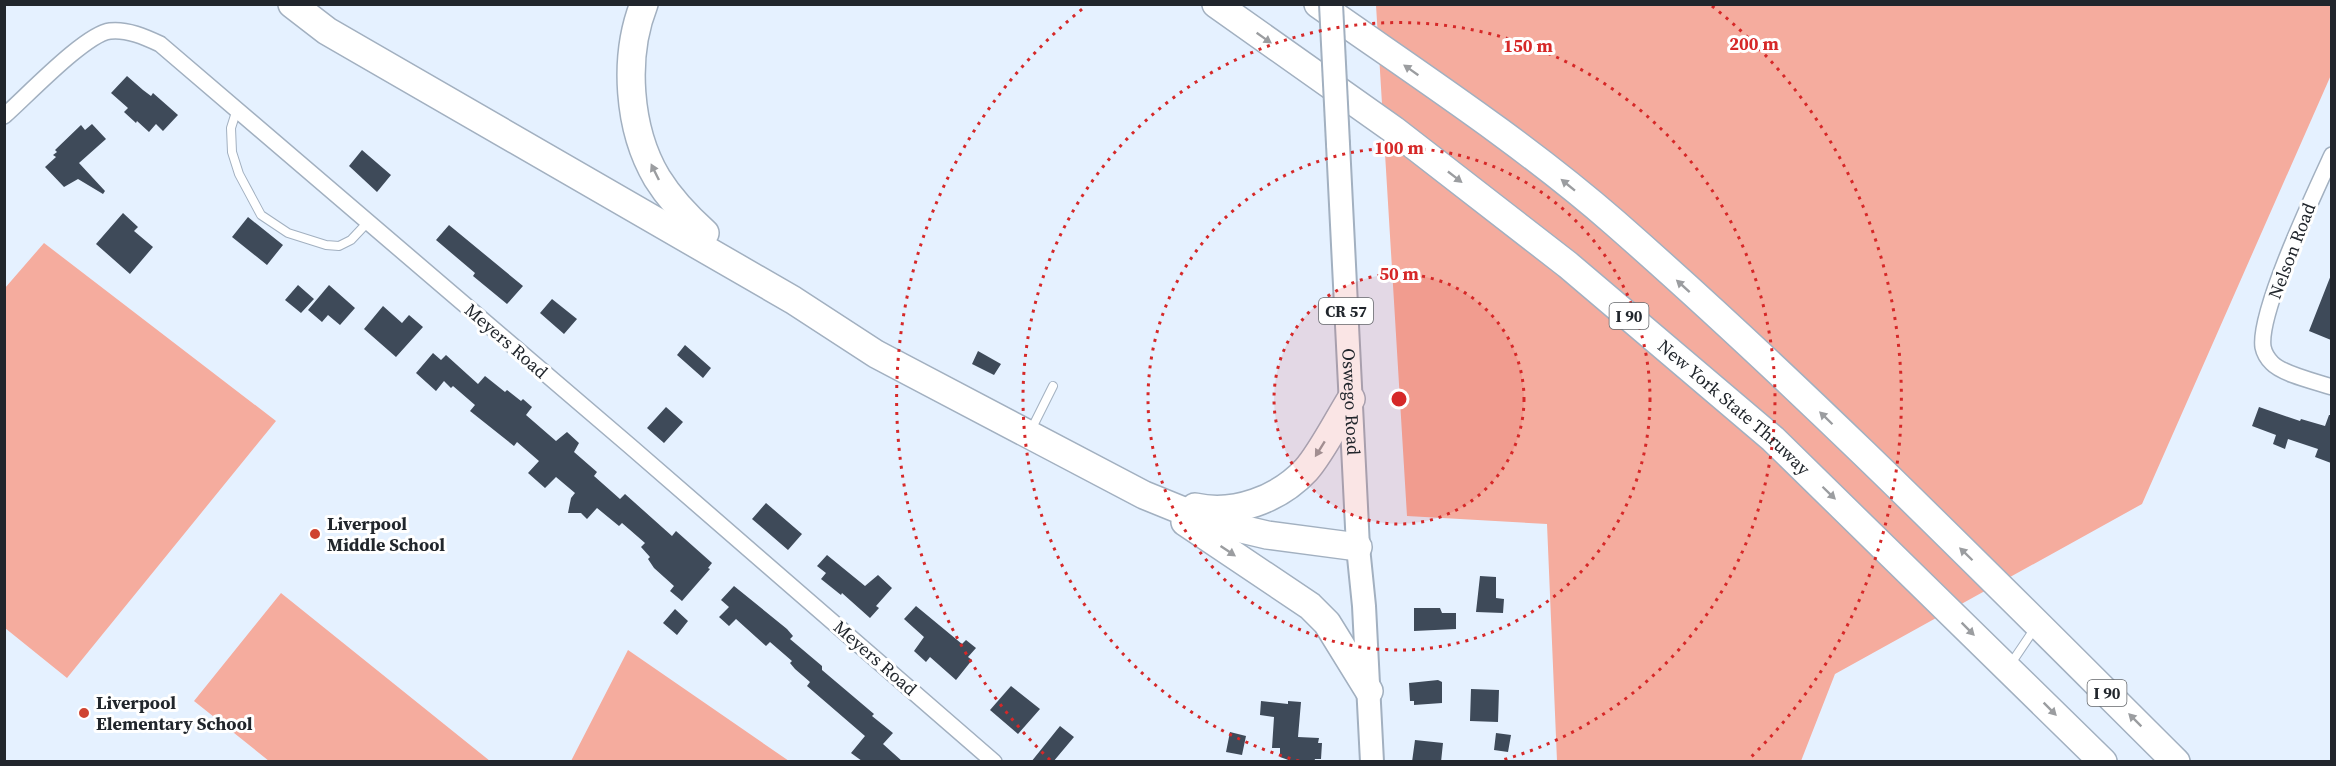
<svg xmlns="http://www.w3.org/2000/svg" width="2336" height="766" viewBox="0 0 2336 766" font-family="'Source Serif 4',serif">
<rect width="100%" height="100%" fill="#e5f1ff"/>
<path fill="#f5ac9e" d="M1376,5H2331V75L2142,504L1835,674L1801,761H1557L1547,524L1407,516Z
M44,243L276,421L67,678L5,628V288Z
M281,593L490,761H269L194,701Z
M628,650L789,761H571Z"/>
<path fill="#3e4a59" d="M127,76L143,90L151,96L153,93L178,115L163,131L156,124L149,132L137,121L136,123L124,112L128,108L111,93Z
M92,124L106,139L79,163L105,191L103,194L78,179L64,187L45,167L56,157L53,155L57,152L55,150L81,125L85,130Z
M362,150L391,175L377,192L349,166Z
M123,213L138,227L134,231L153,247L130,274L96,244Z
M248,217L283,245L267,265L232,237Z
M449,225L523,286L507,304L473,276L475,273L436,240Z
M2331,275V340L2309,331Z
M298,285L314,299L301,313L285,300Z
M329,285L355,308L340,325L328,315L322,322L308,310Z
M552,299L577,319L564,334L540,313Z
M383,306L402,323L409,315L423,327L396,357L364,329Z
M685,345L711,368L703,378L677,355Z
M978,351L1001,364L994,375L972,364Z
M433,353L441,360L446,355L478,384L485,376L505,392L507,390L521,401L523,399L532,407L526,415L556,441L567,432L579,443L574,452L597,472L594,476L620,499L625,494L672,536L676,531L712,563L708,568L710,569L682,601L670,591L674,586L654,568L648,559L650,557L641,547L645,543L622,523L619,526L597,508L587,519L581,513H568L571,498L575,493L556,477L545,488L528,473L539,461L517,442L514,446L470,411L475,405L453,386L451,388L444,381L436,391L416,373Z
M666,407L683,422L664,443L647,428Z
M2259,407L2300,421L2301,419L2325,426L2329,415H2331V463L2315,457L2318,449L2288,439L2285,449L2273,444L2276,435L2252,426Z
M766,503L802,534L788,550L752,519Z
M827,555L865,586L878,575L892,588L876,606L879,608L870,618L842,593L841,595L821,579L826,573L817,566Z
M1480,576L1496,577V598L1504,599L1503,613L1476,612Z
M734,586L787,629L793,636L790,639L822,666V670L874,714L872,716L893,733L883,744L903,762H872L870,760L862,761L851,753L865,736L807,686L810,682L795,669L790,663L792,661L770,642L766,646L736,619L729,626L719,617L729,607L721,600Z
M916,606L962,644L966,640L976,648L968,657L972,660L956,680L930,657L926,662L914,651L924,637L904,619Z
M1414,608H1440L1442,613H1456V629L1414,631Z
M675,609L688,621L677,635L663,623Z
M1438,680L1442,682V703L1414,705V701H1410L1409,683Z
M1011,686L1040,709L1018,734L990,710Z
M1471,689L1499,690L1498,722L1470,721Z
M1261,701L1288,704V701L1301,702L1298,737L1319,738L1318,743H1322L1321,759H1315L1314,762H1294L1280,757V748H1272L1274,717L1260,715Z
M1060,726L1074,737L1053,762H1031Z
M1230,732L1246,736L1242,755L1226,752Z
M1496,733L1511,735L1508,752L1494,750Z
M1415,740L1443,743L1441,762H1412Z"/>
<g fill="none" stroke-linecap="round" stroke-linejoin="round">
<g stroke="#a2b0c0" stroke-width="10">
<path id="service" d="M237,109L231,128L232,152L239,174L261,215L288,233L326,245L339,246L351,240L368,222
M1031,430L1053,386
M2010,665L2035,628"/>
</g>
<g stroke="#a2b0c0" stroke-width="18">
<path id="minor" d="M4,116C26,97 85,34 110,31C127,29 145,37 160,44L630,446L994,762
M2332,155C2315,192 2258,312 2263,347C2264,352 2268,359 2272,363C2282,374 2317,382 2332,387"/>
</g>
<g stroke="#a2b0c0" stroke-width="26">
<g id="primary">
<path id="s1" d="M1338,144L1358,547L1364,606L1372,762"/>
</g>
</g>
<g stroke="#a2b0c0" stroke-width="30">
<g id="motorway">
<path d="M292,4L327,31L793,300L876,354L1144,495L1208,521L1267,535L1358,547"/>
<path d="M644,4C623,57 628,129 657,178C670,199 686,216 705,233"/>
<path id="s2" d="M1216,4L1394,130L1568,265L1773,439L2103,762"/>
<path d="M1318,4C1419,75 1522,142 1615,223C1810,394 1992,579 2176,762"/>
<path d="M1195,507C1234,516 1279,499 1306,470C1320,455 1339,418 1351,399"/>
<path d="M1185,522L1310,606L1327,623L1369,691"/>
</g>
</g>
<use href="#service" stroke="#fff" stroke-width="8"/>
<use href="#minor" stroke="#fff" stroke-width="15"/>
<use href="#primary" stroke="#fff" stroke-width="22"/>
<use href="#motorway" stroke="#fff" stroke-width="27"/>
<g stroke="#a2b0c0" stroke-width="26" stroke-linecap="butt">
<path id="primary-bridge" d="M1331,4L1338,144"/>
</g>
<use href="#primary-bridge" stroke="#fff" stroke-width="22"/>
</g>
<defs><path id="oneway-solid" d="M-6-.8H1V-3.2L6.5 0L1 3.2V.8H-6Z" transform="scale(1.5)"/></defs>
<g fill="#9b9da0">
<use href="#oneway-solid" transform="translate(1264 38) rotate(35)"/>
<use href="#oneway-solid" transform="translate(1411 70) rotate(-145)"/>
<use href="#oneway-solid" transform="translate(655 172) rotate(-116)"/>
<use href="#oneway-solid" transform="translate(1455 177) rotate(38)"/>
<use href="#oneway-solid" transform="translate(1568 185) rotate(-141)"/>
<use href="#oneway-solid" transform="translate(1683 286) rotate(-138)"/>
<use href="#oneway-solid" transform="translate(1826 418) rotate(-136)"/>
<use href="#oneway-solid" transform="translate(1320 449) rotate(122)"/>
<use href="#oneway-solid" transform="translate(1829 493) rotate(44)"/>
<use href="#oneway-solid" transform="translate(1228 551) rotate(34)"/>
<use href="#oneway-solid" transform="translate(1966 554) rotate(-136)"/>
<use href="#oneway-solid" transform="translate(1968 629) rotate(45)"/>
<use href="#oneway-solid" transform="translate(2050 709) rotate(45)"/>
<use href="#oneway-solid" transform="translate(2135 720) rotate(-135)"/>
</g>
<circle cx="1399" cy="399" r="125" fill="#d62828" fill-opacity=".12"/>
<g fill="none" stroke="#d62828" stroke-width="3" stroke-dasharray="3 6">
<circle cx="1399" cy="399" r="125"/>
<circle cx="1399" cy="399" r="251"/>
<path d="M1299 761A376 376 0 1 1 1499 761"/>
<path d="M1050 760A502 502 0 0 1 1086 6M1712 6A502 502 0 0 1 1748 760"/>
</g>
<g fill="#cf4330" stroke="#fff" stroke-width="2">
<circle cx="315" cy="534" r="6"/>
<circle cx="84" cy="713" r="6"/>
</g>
<g text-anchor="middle" stroke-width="6" stroke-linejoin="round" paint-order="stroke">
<g fill="#fff" stroke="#64676b" stroke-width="1.5">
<rect x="1319" y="298" width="54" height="26" rx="4.5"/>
<rect x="1609.5" y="303" width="39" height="26" rx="4.5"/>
<rect x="2087.5" y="680" width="39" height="26" rx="4.5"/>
</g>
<g font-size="16" font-weight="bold" fill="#21262c">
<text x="1346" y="317">CR 57</text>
<text x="1629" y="322">I 90</text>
<text x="2107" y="699">I 90</text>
</g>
<g font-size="18" fill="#21262c" stroke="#fff">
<text transform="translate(2292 251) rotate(-69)" y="6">Nelson Road</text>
<text transform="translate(506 341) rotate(41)" y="6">Meyers Road</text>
<text dy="6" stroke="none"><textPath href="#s1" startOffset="258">Oswego Road</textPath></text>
<text dy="6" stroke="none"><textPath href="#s2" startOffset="657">New York State Thruway</textPath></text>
<text transform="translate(875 658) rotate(41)" y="6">Meyers Road</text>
</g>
<g font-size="18" font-weight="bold" fill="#21262c" stroke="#fff" text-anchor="start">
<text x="327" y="530">Liverpool<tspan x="327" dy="21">Middle School</tspan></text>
<text x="96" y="709">Liverpool<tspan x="96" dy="21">Elementary School</tspan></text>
</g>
</g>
<circle cx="1399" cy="399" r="9" fill="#d62828" stroke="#fff" stroke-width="3"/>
<g font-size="18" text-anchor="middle" font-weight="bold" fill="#d62828" stroke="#fff" stroke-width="6" stroke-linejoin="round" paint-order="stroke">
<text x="1754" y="50">200 m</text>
<text x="1528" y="52">150 m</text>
<text x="1399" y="154">100 m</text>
<text x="1399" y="280">50 m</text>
</g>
<rect width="2336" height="766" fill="none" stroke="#21262c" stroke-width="12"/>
</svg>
